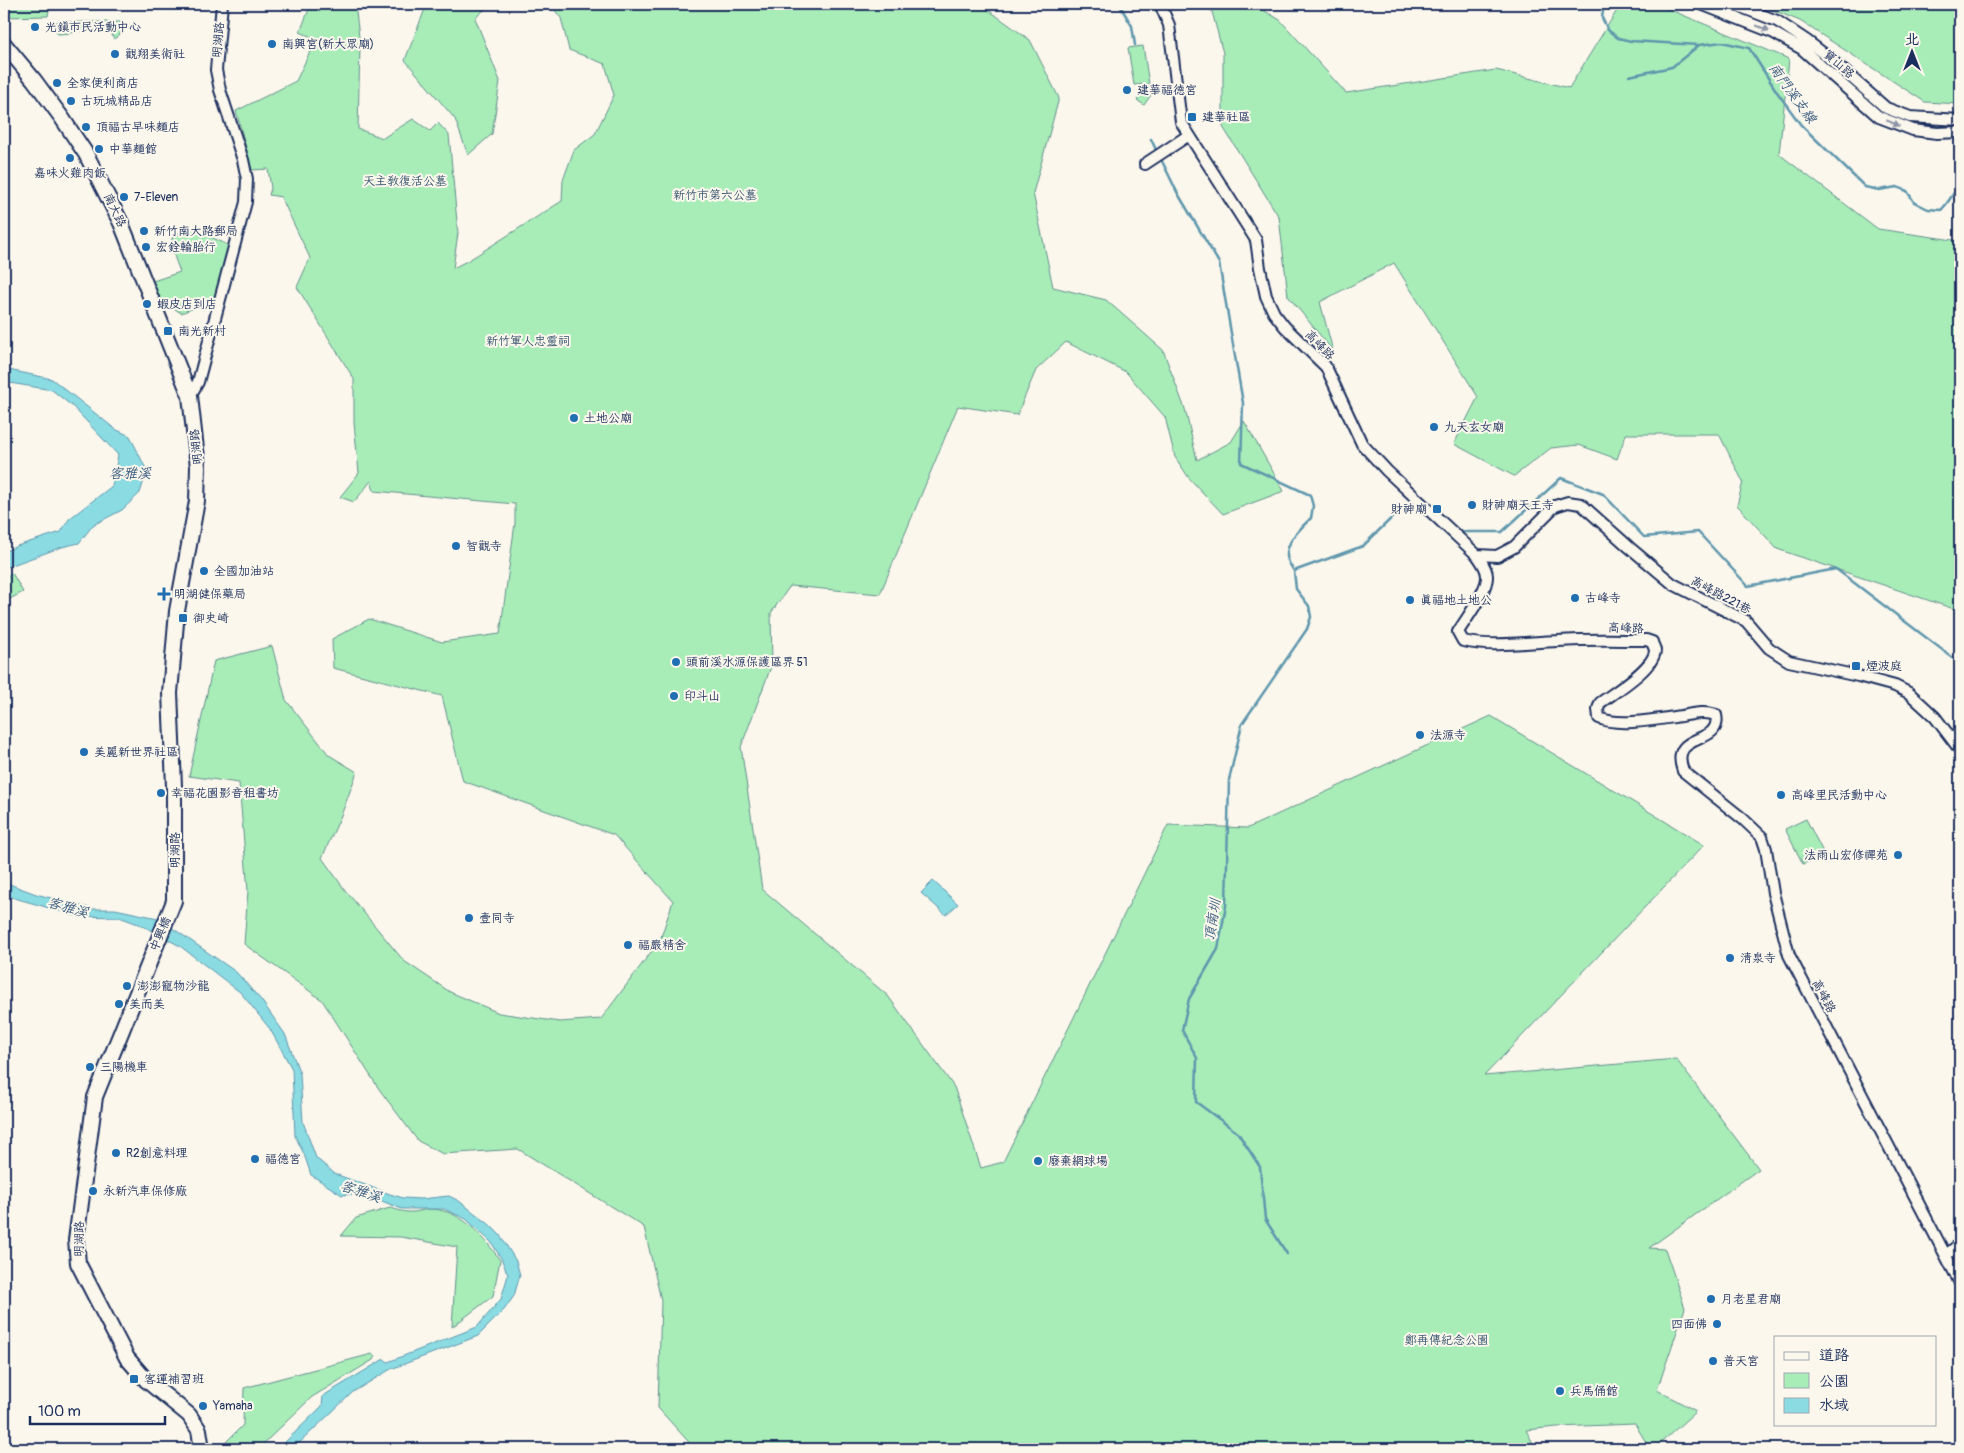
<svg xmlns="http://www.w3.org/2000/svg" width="1964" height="1453" viewBox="0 0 1964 1453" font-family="Pangolin,'LXGW WenKai TC',sans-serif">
<rect width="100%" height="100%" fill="#fbf7ec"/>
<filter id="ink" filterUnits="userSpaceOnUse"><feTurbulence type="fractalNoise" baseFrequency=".02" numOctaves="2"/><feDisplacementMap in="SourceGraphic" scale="10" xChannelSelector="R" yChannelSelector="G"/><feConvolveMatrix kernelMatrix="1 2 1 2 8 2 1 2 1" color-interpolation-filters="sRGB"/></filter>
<g filter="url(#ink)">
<path fill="#a8edb8" stroke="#628e8b" d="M4,4H50L48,16L4,17Z
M311,4H355L360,45L358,129L383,138L413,119L430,131L438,123L449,135L458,233L453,268L469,260L562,201L563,180L574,150L595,134L614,95L605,64L569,50L561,18L550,4H980L1030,40L1059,98L1033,193L1053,287L1106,300L1163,350L1185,409L1197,460L1231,442L1244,421L1284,491L1223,514L1189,478L1175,457L1165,417L1126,372L1066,342L1036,370L1017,415L958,406L880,594L790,586L771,613L772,664L741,747L762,889L888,996L954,1087L981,1168L1003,1162L1168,825L1248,828L1491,716L1704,845L1484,1076L1676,1059L1759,1169L1649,1248L1665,1249L1685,1308L1657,1390L1696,1411L1654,1449H1650L1635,1424L1557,1427L1526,1430L1536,1449H695L658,1408L661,1300L644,1227L518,1149L443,1154L418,1141L379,1089L322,1000L244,944L248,891L239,783L189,776L214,661L272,646L286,700L329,755L357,772L342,813L322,858L345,890L404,961L450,992L499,1013L560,1022L601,1019L660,940L673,901L614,835L463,781L442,696L333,668L332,639L369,619L442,642L500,634L515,523V504L374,491L371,481L354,502L340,497L359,473L354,423V379L297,287L310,258L281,197L269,195L271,188L268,169L252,170L236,111L296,81L316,39L300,32Z
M427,4H491L475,18L500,81L492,134L468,155L455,119L405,60Z
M1210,4H1253L1280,20L1346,93L1496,70L1569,88L1621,4H1656L1789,59L1779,154L1878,229L1960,241V611L1777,549L1737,505L1743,482L1719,434H1626L1617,459L1579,445L1551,448L1514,476L1454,444L1478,397L1394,263L1320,302L1333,351L1288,296L1279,217L1223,127V53Z
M1758,4H1960V104L1925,102L1800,21Z
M53,22H124C123,30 121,35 114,39L108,28L93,31L91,28L81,32L80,30L71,33L58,34L53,26Z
M1143,46L1149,84L1156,88L1144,105L1137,100L1148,84L1134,85L1128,48Z
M190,227L230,246L215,304L207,303L181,313L175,309V306L165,300L161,301L153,281L180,272L170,245L173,236Z
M12,573L23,592L4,602V578Z
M1806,819L1824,854L1803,864L1785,829Z
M390,1208C396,1209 402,1212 408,1212C416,1213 424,1209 431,1209C462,1210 484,1237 500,1260L493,1296L452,1327L457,1247L401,1237L341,1236L356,1218Z
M372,1354L375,1356L373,1360L312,1397L258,1449H219L243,1425L244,1388Z"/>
<path fill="#8adbe2" stroke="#5e96ad" d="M4,369L52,379L115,429L130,436L147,471L140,493L122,510L93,525L79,543L62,547L4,568V552L17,546L61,532L69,519L112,486L118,455L73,407L52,390L4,382Z
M933,881L958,904L946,915L921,893Z
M4,882L36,894L93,909H115L158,918L236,972L261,1000L285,1034L300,1074L303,1122L316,1158L335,1174L390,1194L403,1198L421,1199L449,1196L459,1201L489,1224L500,1235L516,1261L520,1275L514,1296L504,1310L478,1336L391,1369L353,1392L293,1449H278L322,1406L323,1396L384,1359L388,1362L477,1327L501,1299L508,1275L501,1258L491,1242L466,1219L444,1209H402L374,1198L355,1194L342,1195L311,1175L304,1154L295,1136L292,1069L270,1029L241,993L180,946L141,925L119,917L77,916L4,895Z"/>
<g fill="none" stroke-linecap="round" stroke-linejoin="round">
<path stroke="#5e96ad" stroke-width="2.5" d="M1119,4L1132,26L1135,45
M1604,4L1602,18L1608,30L1618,38L1631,41L1699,45L1722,42L1749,48L1777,92L1801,125L1865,187L1879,190L1897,187L1907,191L1914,202L1928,209L1941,210C1949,203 1952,193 1960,186
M1629,76L1672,67L1698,46
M1151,139L1157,152
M1160,157L1177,192L1219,263L1243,403L1241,463L1310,495L1313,506L1311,518C1301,528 1286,541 1287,556C1287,561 1291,566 1294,571L1363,546L1405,505L1428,516
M1461,532H1502L1561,478L1603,494L1644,537L1698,532L1748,586L1836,569L1953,658L1960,662
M1287,1254L1265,1219L1260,1167L1238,1133L1196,1102L1197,1058L1182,1030L1189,999L1218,949L1226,906L1229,780L1242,724L1307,629L1311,617L1309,606L1296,589L1294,571"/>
<g stroke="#1b2f5e" stroke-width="14">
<path id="minor" d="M1160,4L1169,25L1181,122L1256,240L1260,268L1266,296L1274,313L1285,327L1326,367L1362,444L1387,471L1477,555C1481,561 1487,568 1487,576C1488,590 1466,619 1458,632L1463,641C1495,648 1527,642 1558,641C1588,639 1617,640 1646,640L1652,642C1652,643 1655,649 1655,650C1655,668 1613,693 1600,703L1598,709L1599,718C1618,727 1659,719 1681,716C1693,714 1704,711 1716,715C1723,747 1668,730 1683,771L1743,819L1762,837L1766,849L1773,893L1789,955L1960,1283
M1701,4L1772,32L1802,49L1879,117L1913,130L1937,133L1960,132
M1733,4L1777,21L1807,41L1828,57L1886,108L1910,117L1960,120
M1145,164L1189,135
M190,396L198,382L246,202L247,179L243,160L220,90L216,70L222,4
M1477,555L1497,556L1514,547L1555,506L1568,502L1581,504L1629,547L1673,584L1746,621L1769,648L1789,661L1858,676L1895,686L1909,693L1935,717L1960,750
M1946,1255L1960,1244"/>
</g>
<g stroke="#1b2f5e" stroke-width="18">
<path id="major" d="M4,44L34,80L62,118L86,154L121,223L190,396L198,467L197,501L177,611L170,693L174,786V901L95,1097L76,1240L78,1263L127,1358L146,1380L189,1415L199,1430L202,1449"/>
</g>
<use href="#minor" stroke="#fbf7ec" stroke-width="10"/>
<use href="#major" stroke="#fbf7ec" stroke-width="14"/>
</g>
<defs><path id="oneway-solid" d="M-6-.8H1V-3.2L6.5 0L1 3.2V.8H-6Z" transform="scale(1.25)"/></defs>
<g fill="#8b93a5">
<use href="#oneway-solid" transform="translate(1763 28) rotate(21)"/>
<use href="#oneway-solid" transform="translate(1893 123) rotate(23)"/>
</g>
</g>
<g fill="#1f6fb2" stroke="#fbf7ec" stroke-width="2">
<circle cx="35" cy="27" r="5"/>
<circle cx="272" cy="44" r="5"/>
<circle cx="115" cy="54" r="5"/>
<circle cx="57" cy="83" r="5"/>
<circle cx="1127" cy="90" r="5"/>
<circle cx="71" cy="101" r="5"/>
<rect x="1187" y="112" width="10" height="10" rx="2.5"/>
<circle cx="86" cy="127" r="5"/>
<circle cx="99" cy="149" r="5"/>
<circle cx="70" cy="158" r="5"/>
<circle cx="124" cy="197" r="5"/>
<circle cx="144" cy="231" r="5"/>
<circle cx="146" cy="247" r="5"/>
<circle cx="147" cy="304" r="5"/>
<rect x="163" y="326" width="10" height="10" rx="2.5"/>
<circle cx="574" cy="418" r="5"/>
<circle cx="1434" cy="427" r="5"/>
<circle cx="1472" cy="505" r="5"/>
<rect x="1432" y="504" width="10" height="10" rx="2.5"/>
<circle cx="456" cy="546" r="5"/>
<circle cx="204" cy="571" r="5"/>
<path d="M161.5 586.5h5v5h5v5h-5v5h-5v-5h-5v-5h5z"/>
<circle cx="1575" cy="598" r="5"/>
<circle cx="1410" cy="600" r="5"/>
<rect x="178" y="613" width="10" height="10" rx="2.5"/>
<circle cx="676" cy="662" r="5"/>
<rect x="1851" y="661" width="10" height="10" rx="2.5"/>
<circle cx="674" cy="696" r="5"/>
<circle cx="1420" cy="735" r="5"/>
<circle cx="84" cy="752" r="5"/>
<circle cx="161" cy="793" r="5"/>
<circle cx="1781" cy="795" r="5"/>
<circle cx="1898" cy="855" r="5"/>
<circle cx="469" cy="918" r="5"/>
<circle cx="628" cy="945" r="5"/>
<circle cx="1730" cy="958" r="5"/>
<circle cx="127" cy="986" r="5"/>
<circle cx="119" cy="1004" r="5"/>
<circle cx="90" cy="1067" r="5"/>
<circle cx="116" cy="1153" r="5"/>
<circle cx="255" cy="1159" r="5"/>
<circle cx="1038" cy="1161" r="5"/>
<circle cx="93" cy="1191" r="5"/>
<circle cx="1711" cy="1299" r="5"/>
<circle cx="1717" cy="1324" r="5"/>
<circle cx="1713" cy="1361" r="5"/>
<rect x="129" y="1374" width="10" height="10" rx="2.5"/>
<circle cx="1560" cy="1391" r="5"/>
<circle cx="203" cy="1406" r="5"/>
</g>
<g text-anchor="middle" stroke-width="4" stroke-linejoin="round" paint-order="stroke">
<g font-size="12" fill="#1b2f5e" stroke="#fbf7ec" text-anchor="start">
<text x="45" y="31">光鎮市民活動中心</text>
<text x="282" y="48">南興宮(新大眾廟)</text>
<text x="125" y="58">觀翔美術社</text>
<text x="67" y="87">全家便利商店</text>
<text x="1137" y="94">建華福德宫</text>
<text x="81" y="105">古玩城精品店</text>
<text x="1202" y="121">建華社區</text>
<text x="96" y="131">頂福古早味麵店</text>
<text x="109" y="153">中華麵館</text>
<text x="70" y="177" text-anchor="middle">嘉味火雞肉飯</text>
<text x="134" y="201">7-Eleven</text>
<text x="154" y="235">新竹南大路郵局</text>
<text x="156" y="251">宏銓輪胎行</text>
<text x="157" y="308">蝦皮店到店</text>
<text x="178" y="335">南光新村</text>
<text x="584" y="422">土地公廟</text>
<text x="1444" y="431">九天玄女廟</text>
<text x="1482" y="509">財神廟天王寺</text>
<text x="1427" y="513" text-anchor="end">財神廟</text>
<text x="466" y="550">智觀寺</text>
<text x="214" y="575">全國加油站</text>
<text x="174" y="598">明湖健保藥局</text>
<text x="1585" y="602">古峰寺</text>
<text x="1420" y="604">真福地土地公</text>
<text x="193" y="622">御史崎</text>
<text x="686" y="666">頭前溪水源保護區界 51</text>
<text x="1866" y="670">煙波庭</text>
<text x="684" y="700">印斗山</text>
<text x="1430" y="739">法源寺</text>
<text x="94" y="756">美麗新世界社區</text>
<text x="171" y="797">幸福花園影音租書坊</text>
<text x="1791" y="799">高峰里民活動中心</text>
<text x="1888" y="859" text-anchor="end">法雨山宏修禪苑</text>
<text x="479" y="922">壹同寺</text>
<text x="638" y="949">福嚴精舍</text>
<text x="1740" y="962">清泉寺</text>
<text x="137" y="990">澎澎寵物沙龍</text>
<text x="129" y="1008">美而美</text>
<text x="100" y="1071">三陽機車</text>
<text x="126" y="1157">R2創意料理</text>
<text x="265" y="1163">福德宮</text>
<text x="1048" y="1165">廢棄網球場</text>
<text x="103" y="1195">永新汽車保修廠</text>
<text x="1721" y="1303">月老星君廟</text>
<text x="1707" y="1328" text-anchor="end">四面佛</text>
<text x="1723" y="1365">普天宮</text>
<text x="144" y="1383">客運補習班</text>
<text x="1570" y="1395">兵馬俑館</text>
<text x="213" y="1410">Yamaha</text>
</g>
<g font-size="12" fill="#1b2f5e" stroke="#fbf7ec">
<text transform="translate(218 40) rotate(-85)" y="4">明湖路</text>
<text transform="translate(1839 64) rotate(41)" y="4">寶山路</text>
<text transform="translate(115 210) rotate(65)" y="4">南大路</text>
<text transform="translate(1320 345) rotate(46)" y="4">高峰路</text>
<text transform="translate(196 447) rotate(-96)" y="4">明湖路</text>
<text transform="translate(1721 595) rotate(28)" y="4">高峰路221巷</text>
<text transform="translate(1626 628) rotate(2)" y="4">高峰路</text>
<text transform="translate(175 850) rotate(-90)" y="4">明湖路</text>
<text transform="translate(160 934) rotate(-67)" y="4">中興橋</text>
<text transform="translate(1824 996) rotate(62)" y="4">高峰路</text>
<text transform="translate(79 1239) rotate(-89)" y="4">明湖路</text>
</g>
<g font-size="12" fill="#375570" stroke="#fbf7ec">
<text x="405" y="185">天主教復活公墓</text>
<text x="715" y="199">新竹市第六公墓</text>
<text x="528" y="345">新竹軍人忠靈祠</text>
<text x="1447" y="1344">鄭再傳紀念公園</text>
</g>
<g font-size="14" font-style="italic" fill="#375a7f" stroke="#fbf7ec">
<text transform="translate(1793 93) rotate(54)" y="5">南門溪支線</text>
<text x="130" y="478">客雅溪</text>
<text transform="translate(68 907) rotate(16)" y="5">客雅溪</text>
<text transform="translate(1212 920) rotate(-81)" y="5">頂南圳</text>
<text transform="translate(361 1191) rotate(18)" y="5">客雅溪</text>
</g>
</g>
<rect width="1964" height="1453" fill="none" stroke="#fbf7ec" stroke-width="20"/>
<rect x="10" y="10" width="1944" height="1433" fill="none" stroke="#1b2f5e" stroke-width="2" filter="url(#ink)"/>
<rect x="1774" y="1336" width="162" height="90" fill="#fbf7ec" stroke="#a1a7b3"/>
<rect x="1784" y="1352" width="25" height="8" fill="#fbf7ec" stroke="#a1a7b3"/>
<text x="1819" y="1360" font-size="15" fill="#1b2f5e">道路</text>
<rect x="1784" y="1373" width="25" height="15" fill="#a8edb8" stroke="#a1a7b3"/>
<text x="1819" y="1386" font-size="15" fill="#1b2f5e">公園</text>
<rect x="1784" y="1398" width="25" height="15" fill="#8adbe2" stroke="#a1a7b3"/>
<text x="1819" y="1410" font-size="15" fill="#1b2f5e">水域</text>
<g transform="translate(1912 52)" stroke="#fbf7ec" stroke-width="4" paint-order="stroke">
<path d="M0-4L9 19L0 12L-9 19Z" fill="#1b2f5e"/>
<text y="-8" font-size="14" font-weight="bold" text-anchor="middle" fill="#1b2f5e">北</text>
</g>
<path d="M30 1416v8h135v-8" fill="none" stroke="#1b2f5e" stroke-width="2.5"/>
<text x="38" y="1416" font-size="15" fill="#1b2f5e" stroke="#fbf7ec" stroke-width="4" paint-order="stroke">100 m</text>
</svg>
